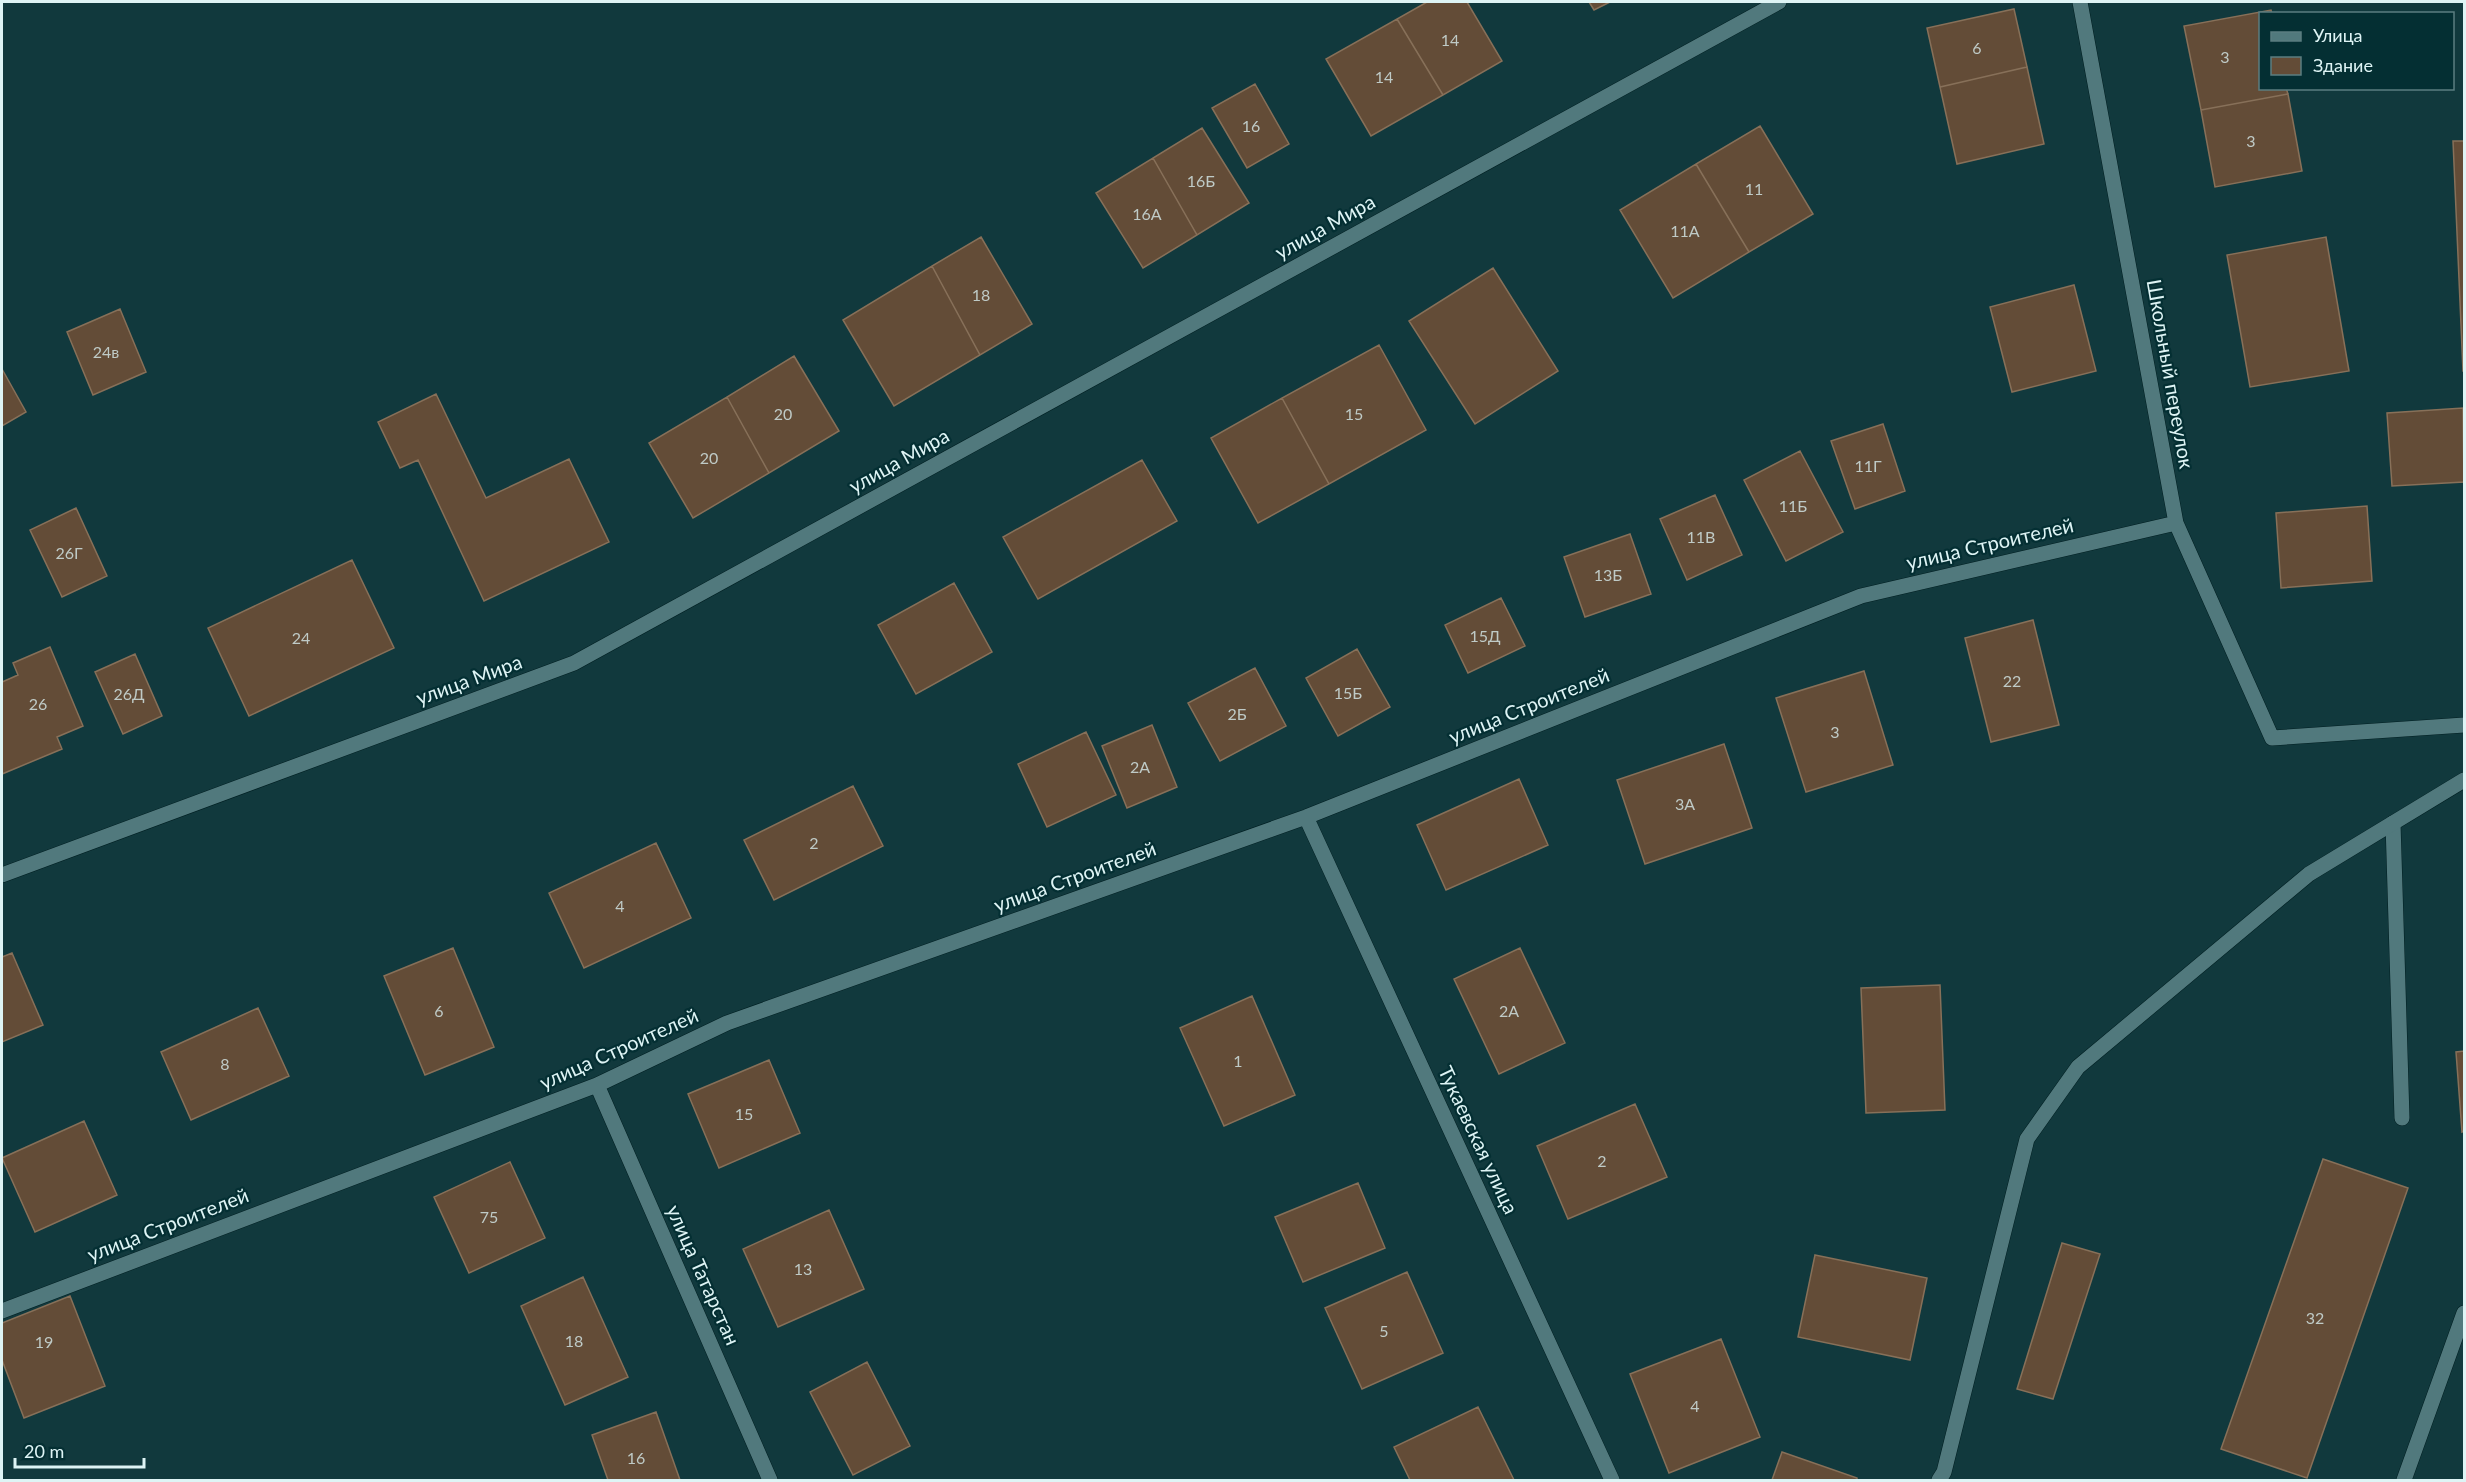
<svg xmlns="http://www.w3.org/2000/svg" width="2466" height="1482" viewBox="0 0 2466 1482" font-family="Lato,sans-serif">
<rect width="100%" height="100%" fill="#11393d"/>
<path fill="#634c37" stroke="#877059" stroke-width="1.5" d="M1427,2H1467L1502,61L1443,95L1397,19Z
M1589,2H1610L1594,10Z
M2014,9L2027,67L1940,87L1927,28Z
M2271,10L2272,14H2260V88H2286L2288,94L2201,110L2184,26Z
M1397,19L1443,95L1371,136L1326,59Z
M2027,67L2044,144L1957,164L1940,87Z
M1255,84L1289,144L1247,168L1212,108Z
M2288,94L2302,171L2215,187L2201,110Z
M1760,126L1813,214L1749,252L1696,164Z
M1202,128L1249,203L1197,235L1153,158Z
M2453,141H2464V371H2463Z
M1153,158L1197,235L1143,268L1096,193Z
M1696,164L1749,252L1673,298L1620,210Z
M981,237L1032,324L980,355L932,266Z
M2326,237L2349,371L2250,387L2227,255Z
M932,266L980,355L894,406L843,320Z
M1493,268L1558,371L1475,424L1409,321Z
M2074,285L2096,371L2012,392L1990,307Z
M120,309L146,372L93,395L67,332Z
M1379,345L1426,430L1329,484L1282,398Z
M794,356L839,431L769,473L727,397Z
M2,369L26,412L2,426Z
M436,394L486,498L569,459L609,542L484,601L418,460L400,468L378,422Z
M727,397L769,473L693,518L649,443Z
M1282,398L1329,484L1258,523L1211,438Z
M2463,408L2464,482L2392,486L2387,413Z
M1883,424L1905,491L1855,509L1831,441Z
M1800,451L1843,532L1786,561L1744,480Z
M1142,460L1177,521L1038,599L1003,537Z
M1715,495L1742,555L1687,580L1660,519Z
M2367,506L2372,581L2281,588L2276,513Z
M76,508L107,576L62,597L30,530Z
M1630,534L1651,594L1585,617L1564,557Z
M352,560L394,648L249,716L208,628Z
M954,583L992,652L916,694L878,625Z
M1501,598L1525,646L1468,673L1445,625Z
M2033,620L2059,725L1991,742L1965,638Z
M50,647L83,726L57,737L62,749L2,774V682L18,675L13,663Z
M1357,649L1390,707L1338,736L1306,678Z
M135,654L162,716L123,734L95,672Z
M1255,668L1286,726L1220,761L1188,703Z
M1864,671L1893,765L1806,792L1776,698Z
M1152,725L1177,787L1127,808L1102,746Z
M1086,732L1116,795L1047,827L1018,764Z
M1724,744L1752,828L1645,864L1617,780Z
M1519,779L1548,845L1446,890L1417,825Z
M853,786L883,846L774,900L744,840Z
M656,843L691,918L584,968L549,893Z
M453,948L494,1047L425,1075L384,976Z
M1520,948L1565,1043L1499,1074L1454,979Z
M12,953L43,1025L2,1042V957Z
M1940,985L1945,1110L1866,1113L1861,988Z
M1252,996L1295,1095L1224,1126L1180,1028Z
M258,1008L289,1076L191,1120L161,1052Z
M2464,1051V1131L2462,1132L2456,1052Z
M769,1060L800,1133L719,1168L688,1094Z
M1635,1104L1667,1177L1568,1219L1537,1146Z
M84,1121L117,1195L35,1232L2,1158Z
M2323,1159L2408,1188L2307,1478L2221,1449Z
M510,1162L545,1238L469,1273L434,1197Z
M1358,1183L1385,1248L1303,1282L1275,1217Z
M829,1210L864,1289L778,1327L743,1249Z
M2062,1243L2100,1254L2053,1399L2017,1389Z
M1815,1255L1927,1278L1910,1360L1798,1337Z
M1407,1272L1443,1353L1362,1389L1325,1308Z
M583,1277L628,1377L565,1405L521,1306Z
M70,1296L105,1386L24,1418L2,1360V1323Z
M1721,1339L1760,1437L1669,1473L1630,1374Z
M867,1362L910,1446L853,1475L810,1392Z
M1478,1407L1514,1480H1410L1394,1447Z
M656,1412L680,1480H608L592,1435Z
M1782,1452L1857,1478V1480H1772Z"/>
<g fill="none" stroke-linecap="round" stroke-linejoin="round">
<g stroke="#011f22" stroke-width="16">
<path id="lane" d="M2393,823L2402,1118"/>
</g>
<g stroke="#011f22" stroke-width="16">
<path id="street" d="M2080,2L2176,523L2272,738L2464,725
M1306,817L1612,1480
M2,875L574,663L1779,2
M597,1085L770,1480
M2,1311L597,1085L727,1023L1306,817L1861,596L2176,523
M1939,1480L1944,1472L2027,1139L2078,1067L2309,874L2464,780
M2404,1480L2464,1313"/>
</g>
<use href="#lane" stroke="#51797d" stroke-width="15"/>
<use href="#street" stroke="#51797d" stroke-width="15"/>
</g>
<g text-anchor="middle" stroke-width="4.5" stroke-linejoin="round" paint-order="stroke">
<g font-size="16" fill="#bfcac6">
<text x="1450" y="46">14</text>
<text x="1977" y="54">6</text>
<text x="2225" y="63">3</text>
<text x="1384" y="83">14</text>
<text x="1251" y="132">16</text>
<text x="2251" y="147">3</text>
<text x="1201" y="187">16Б</text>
<text x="1754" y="195">11</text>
<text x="1147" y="220">16А</text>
<text x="1685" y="237">11А</text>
<text x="981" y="301">18</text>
<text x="106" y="358">24в</text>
<text x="783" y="420">20</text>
<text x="1354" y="420">15</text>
<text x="709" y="464">20</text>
<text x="1868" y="472">11Г</text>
<text x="1793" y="512">11Б</text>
<text x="1701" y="543">11В</text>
<text x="69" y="559">26Г</text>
<text x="1608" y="581">13Б</text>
<text x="1485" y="642">15Д</text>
<text x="301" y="644">24</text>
<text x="2012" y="687">22</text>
<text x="1348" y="699">15Б</text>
<text x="129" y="700">26Д</text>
<text x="38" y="710">26</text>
<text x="1237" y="720">2Б</text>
<text x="1835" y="738">3</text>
<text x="1140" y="773">2A</text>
<text x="1685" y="810">3А</text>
<text x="814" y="849">2</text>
<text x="620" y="912">4</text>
<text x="439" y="1017">6</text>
<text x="1509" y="1017">2А</text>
<text x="1238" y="1067">1</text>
<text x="225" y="1070">8</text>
<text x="744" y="1120">15</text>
<text x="1602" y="1167">2</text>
<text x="489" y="1223">75</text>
<text x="803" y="1275">13</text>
<text x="2315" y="1324">32</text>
<text x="1384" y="1337">5</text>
<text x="574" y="1347">18</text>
<text x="44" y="1348">19</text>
<text x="1695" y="1412">4</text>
<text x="636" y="1464">16</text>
</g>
<g font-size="20" fill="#def4f5" stroke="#042f33">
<text transform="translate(1325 227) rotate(-29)" y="7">улица Мира</text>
<text transform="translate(2170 374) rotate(80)" y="7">Школьный переулок</text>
<text transform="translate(899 461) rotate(-29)" y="7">улица Мира</text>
<text transform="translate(1990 544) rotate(-13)" y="7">улица Строителей</text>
<text transform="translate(469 680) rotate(-20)" y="7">улица Мира</text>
<text transform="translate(1529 706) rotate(-22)" y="7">улица Строителей</text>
<text transform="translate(1075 877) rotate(-20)" y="7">улица Строителей</text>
<text transform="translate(619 1049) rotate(-24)" y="7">улица Строителей</text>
<text transform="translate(1478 1140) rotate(65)" y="7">Тукаевская улица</text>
<text transform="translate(168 1225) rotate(-21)" y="7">улица Строителей</text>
<text transform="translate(703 1275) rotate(66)" y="7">улица Татарстан</text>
</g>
</g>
<rect width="2466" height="1482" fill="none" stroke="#def4f5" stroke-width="6"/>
<rect x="2259" y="12" width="195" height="78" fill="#042f33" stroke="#5b7e81" stroke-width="1.5"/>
<rect x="2271" y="32" width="30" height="9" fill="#51797d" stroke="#5b7e81" stroke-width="1.5"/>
<text x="2313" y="42" font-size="18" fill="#def4f5">Улица</text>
<rect x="2271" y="57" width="30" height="18" fill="#634c37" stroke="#5b7e81" stroke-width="1.5"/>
<text x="2313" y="72" font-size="18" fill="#def4f5">Здание</text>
<path d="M15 1458v9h129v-9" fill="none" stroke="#def4f5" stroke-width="3"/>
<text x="24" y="1458" font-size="18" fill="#def4f5" stroke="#042f33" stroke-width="4.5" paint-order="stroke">20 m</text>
</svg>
